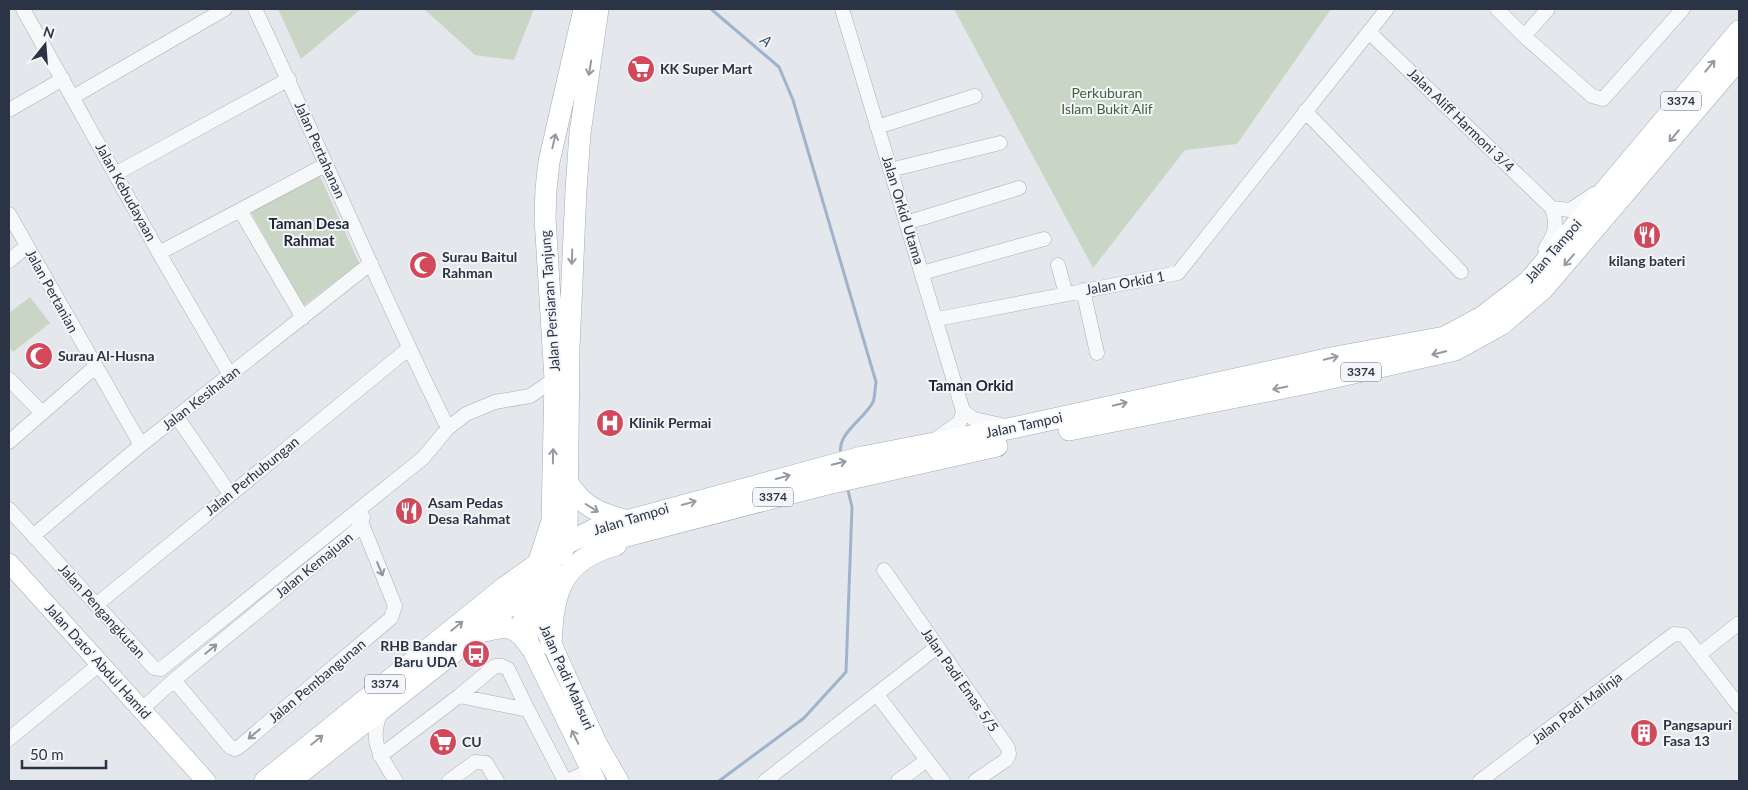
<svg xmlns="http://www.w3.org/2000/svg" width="1748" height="790" viewBox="0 0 1748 790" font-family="Lato,sans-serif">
<rect width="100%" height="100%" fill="#e4e7ec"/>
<path fill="#c9d6c5" d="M278,9H361L301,59Z
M424,9H534L514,60L475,55Z
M954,9H1331L1237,144L1185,150L1093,268Z
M320,176L359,263L303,306L250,210Z
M30,297L50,323L13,352L9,347V313Z"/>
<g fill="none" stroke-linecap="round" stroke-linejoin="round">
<path stroke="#9fb4cc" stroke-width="3" d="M711,9L779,67L793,100L876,382C875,388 875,397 873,402C864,420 836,433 841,455
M719,781L804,718L846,672L852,507L847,486"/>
<g stroke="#a9aeb7" stroke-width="15">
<path id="street" d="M23,9L159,253L230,375
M255,9C321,148 379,290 448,428
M842,9L963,411L960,422L936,439
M1497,9L1524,36L1592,96L1603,99L1683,9
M1369,32L1552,208C1558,226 1555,234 1545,249
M1524,36L1548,9
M73,97L225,9
M9,110L63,79
M1305,111L1461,272
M877,127L975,96
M890,170L1000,143
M115,174L289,79
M1552,208L1570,210L1594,194
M240,210L303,318
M9,214L141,445
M906,223L1019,188
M159,253L325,165
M9,261L27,246
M1058,265L1066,294
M922,273L1044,239
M1083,290L1097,353
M937,319L1178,273L1387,9
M9,379L42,413
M963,411L974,419L1002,425
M177,417L230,494
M9,442L95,367
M9,509L154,668L161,669L423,458L448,428L466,414L495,402L530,396L555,379
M33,536L141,445L371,263
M884,570L1008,748L1009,754L1006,760L975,781
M96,605L408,349
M1700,654L1739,623
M174,680L230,747L235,749L239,747L391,618L395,606L362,524
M459,696L495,666H502L508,669L528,710
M878,696L943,781
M142,709L174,680L358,529L363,517
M382,709C368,740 379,754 396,781
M9,739L101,663
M380,756L459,696L528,710L565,781
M449,781L475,762L486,763L497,781
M567,781L591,770
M765,781L937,647
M898,781L927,760
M1480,781L1674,634L1684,635L1739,706"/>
</g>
<g stroke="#a9aeb7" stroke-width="20">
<path id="secondary" d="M9,563L206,781
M552,567L542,597L541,620L597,743L619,781
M525,591L523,619L531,648L596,781"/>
</g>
<g stroke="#a3abb8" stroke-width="22">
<path id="primary" d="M1069,430L1318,381L1455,350L1502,324L1543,289L1739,59
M567,482C583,506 597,513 625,520
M599,543L823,485L997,446
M560,554L566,544L567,533L569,348L576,190L580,133L598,9
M538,564L552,521L555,379L545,218L546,189L549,162L584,9
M481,632C506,625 516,624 531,648
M551,645C553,592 561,560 616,545
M265,781L505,587L566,544L593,530L862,457L1017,427L1336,357L1445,337L1482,317L1529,281L1739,31
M290,781L478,633L549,570"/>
</g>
<use href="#street" stroke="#f7f8fa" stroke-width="14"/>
<use href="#secondary" stroke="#fff" stroke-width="19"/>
<use href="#primary" stroke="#fff" stroke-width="21"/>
</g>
<defs><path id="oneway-shaft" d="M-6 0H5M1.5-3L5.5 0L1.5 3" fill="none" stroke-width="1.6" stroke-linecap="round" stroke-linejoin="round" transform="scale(1.25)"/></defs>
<g stroke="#959aa2">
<use href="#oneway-shaft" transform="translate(1710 66) rotate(-50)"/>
<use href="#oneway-shaft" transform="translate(590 68) rotate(99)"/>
<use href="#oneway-shaft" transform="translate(1674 136) rotate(130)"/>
<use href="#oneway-shaft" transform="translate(554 141) rotate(-77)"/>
<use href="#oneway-shaft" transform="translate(572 257) rotate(92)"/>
<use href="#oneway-shaft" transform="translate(1569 260) rotate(131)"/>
<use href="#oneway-shaft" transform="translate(1439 353) rotate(167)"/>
<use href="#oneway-shaft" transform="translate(1331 358) rotate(-14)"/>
<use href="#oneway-shaft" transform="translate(1280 388) rotate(169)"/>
<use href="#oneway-shaft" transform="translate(1120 404) rotate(-13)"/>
<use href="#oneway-shaft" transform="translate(553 456) rotate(-89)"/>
<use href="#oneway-shaft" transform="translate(839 463) rotate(-14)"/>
<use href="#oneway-shaft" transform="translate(783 477) rotate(-15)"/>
<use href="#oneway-shaft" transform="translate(689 503) rotate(-15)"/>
<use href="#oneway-shaft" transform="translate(592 508) rotate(32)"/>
<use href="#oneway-shaft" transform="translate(457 626) rotate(-39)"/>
<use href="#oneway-shaft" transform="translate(575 737) rotate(-116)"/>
<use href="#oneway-shaft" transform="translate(317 740) rotate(-39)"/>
</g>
<g stroke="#9196a0">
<use href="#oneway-shaft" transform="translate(380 569) rotate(67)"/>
<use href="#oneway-shaft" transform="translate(211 649) rotate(-40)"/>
<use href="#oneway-shaft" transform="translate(254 734) rotate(140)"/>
</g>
<defs>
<g id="supermarket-disc" transform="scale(1.4375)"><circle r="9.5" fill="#d1495b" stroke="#f4f6f9"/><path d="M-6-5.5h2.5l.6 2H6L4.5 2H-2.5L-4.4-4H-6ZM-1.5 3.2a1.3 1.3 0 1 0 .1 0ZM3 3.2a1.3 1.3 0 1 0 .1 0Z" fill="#fff"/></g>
<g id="restaurant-disc" transform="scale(1.4375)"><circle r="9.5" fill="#d1495b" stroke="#f4f6f9"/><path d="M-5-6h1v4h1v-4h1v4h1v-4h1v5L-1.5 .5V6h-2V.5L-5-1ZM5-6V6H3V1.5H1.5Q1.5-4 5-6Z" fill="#fff"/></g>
<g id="mosque-disc" transform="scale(1.4375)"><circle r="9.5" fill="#d1495b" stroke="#f4f6f9"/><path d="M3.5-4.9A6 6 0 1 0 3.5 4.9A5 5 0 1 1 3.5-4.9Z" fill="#fff"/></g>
<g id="hospital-disc" transform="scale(1.4375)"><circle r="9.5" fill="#d1495b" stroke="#f4f6f9"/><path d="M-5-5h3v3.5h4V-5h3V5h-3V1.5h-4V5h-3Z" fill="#fff"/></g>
<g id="bus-disc" transform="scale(1.4375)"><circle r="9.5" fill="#d1495b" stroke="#f4f6f9"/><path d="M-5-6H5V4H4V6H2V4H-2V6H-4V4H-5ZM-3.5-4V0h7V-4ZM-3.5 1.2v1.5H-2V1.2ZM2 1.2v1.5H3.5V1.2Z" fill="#fff"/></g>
<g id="building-disc" transform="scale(1.4375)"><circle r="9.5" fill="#d1495b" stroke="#f4f6f9"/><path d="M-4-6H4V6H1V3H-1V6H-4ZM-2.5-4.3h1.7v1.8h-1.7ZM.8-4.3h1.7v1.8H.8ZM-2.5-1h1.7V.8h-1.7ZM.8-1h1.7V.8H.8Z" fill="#fff"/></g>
</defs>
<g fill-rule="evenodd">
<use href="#supermarket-disc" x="641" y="69"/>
<use href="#restaurant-disc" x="1647" y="235"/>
<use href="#mosque-disc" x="423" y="265"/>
<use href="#mosque-disc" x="39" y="356"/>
<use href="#hospital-disc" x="610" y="423"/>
<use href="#restaurant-disc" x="409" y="511"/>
<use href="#bus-disc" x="476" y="654"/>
<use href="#building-disc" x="1644" y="733"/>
<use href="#supermarket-disc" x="443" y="742"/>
</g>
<g text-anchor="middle" stroke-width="4" stroke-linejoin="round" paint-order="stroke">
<g fill="#f4f6f9" stroke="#676e7b" stroke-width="1">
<rect x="1661" y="91.5" width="40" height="19" rx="4"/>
<rect x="1341" y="362.5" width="40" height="19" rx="4"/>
<rect x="753" y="487.5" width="40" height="19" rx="4"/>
<rect x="365" y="674.5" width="40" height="19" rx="4"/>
</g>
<g font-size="12" font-weight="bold" fill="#2b3445">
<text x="1681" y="105">3374</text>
<text x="1361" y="376">3374</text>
<text x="773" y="501">3374</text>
<text x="385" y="688">3374</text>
</g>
<g font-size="14" font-weight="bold" fill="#2b3445" stroke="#f4f6f9" text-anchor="start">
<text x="660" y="74">KK Super Mart</text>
<text x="442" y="262">Surau Baitul<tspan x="442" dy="16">Rahman</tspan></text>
<text x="1647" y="266" text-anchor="middle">kilang bateri</text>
<text x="58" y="361">Surau Al-Husna</text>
<text x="629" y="428">Klinik Permai</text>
<text x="428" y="508">Asam Pedas<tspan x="428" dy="16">Desa Rahmat</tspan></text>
<text x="457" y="651" text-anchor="end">RHB Bandar<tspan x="457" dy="16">Baru UDA</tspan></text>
<text x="1663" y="730">Pangsapuri<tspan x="1663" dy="16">Fasa 13</tspan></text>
<text x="462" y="747">CU</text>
</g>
<g font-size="14" fill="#3f6138" stroke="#f4f6f9">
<text x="1107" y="98">Perkuburan<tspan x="1107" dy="16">Islam Bukit Alif</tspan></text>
</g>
<g font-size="14" fill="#2b3445" stroke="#f4f6f9">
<text transform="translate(1461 120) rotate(44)" y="5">Jalan Aliff Harmoni 3/4</text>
<text transform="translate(320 150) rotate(66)" y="5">Jalan Pertahanan</text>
<text transform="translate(126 192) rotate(61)" y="5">Jalan Kebudayaan</text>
<text transform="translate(903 210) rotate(73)" y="5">Jalan Orkid Utama</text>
<text transform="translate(1553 251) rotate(-49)" y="5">Jalan Tampoi</text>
<text transform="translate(1125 283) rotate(-10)" y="5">Jalan Orkid 1</text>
<text transform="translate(52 291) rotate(61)" y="5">Jalan Pertanian</text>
<text transform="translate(550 301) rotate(-94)" y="5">Jalan Persiaran Tanjung</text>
<text transform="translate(201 398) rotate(-38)" y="5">Jalan Kesihatan</text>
<text transform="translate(1024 425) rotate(-12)" y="5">Jalan Tampoi</text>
<text transform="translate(252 476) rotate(-39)" y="5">Jalan Perhubungan</text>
<text transform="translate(631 519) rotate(-17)" y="5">Jalan Tampoi</text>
<text transform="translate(314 565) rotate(-39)" y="5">Jalan Kemajuan</text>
<text transform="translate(102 611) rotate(48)" y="5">Jalan Pengangkutan</text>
<text transform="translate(98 661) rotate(48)" y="5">Jalan Dato' Abdul Hamid</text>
<text transform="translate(567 677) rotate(66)" y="5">Jalan Padi Mahsuri</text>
<text transform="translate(960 680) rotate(55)" y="5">Jalan Padi Emas 5/5</text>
<text transform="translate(317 681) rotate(-40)" y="5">Jalan Pembangunan</text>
<text transform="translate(1577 708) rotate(-37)" y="5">Jalan Padi Malinja</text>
</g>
<g font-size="15" font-style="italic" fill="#34527a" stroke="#f4f6f9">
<text transform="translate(766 41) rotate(41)" y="5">A</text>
</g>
<g font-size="15" font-weight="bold" fill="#1d2536" stroke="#f4f6f9">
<text x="309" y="229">Taman Desa<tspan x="309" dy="17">Rahmat</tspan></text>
<text x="971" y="391">Taman Orkid</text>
</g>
</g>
<rect width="1748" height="790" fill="none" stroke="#2b3445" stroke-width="20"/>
<g transform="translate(45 45) rotate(17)" stroke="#f4f6f9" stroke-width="4" paint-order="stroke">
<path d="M0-4L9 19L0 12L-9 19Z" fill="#2b3445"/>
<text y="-8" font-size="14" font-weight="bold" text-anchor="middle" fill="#2b3445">N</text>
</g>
<path d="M22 760v8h84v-8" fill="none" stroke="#2b3445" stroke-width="2.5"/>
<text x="30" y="760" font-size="15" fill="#2b3445" stroke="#f4f6f9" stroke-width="4" paint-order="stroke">50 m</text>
</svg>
